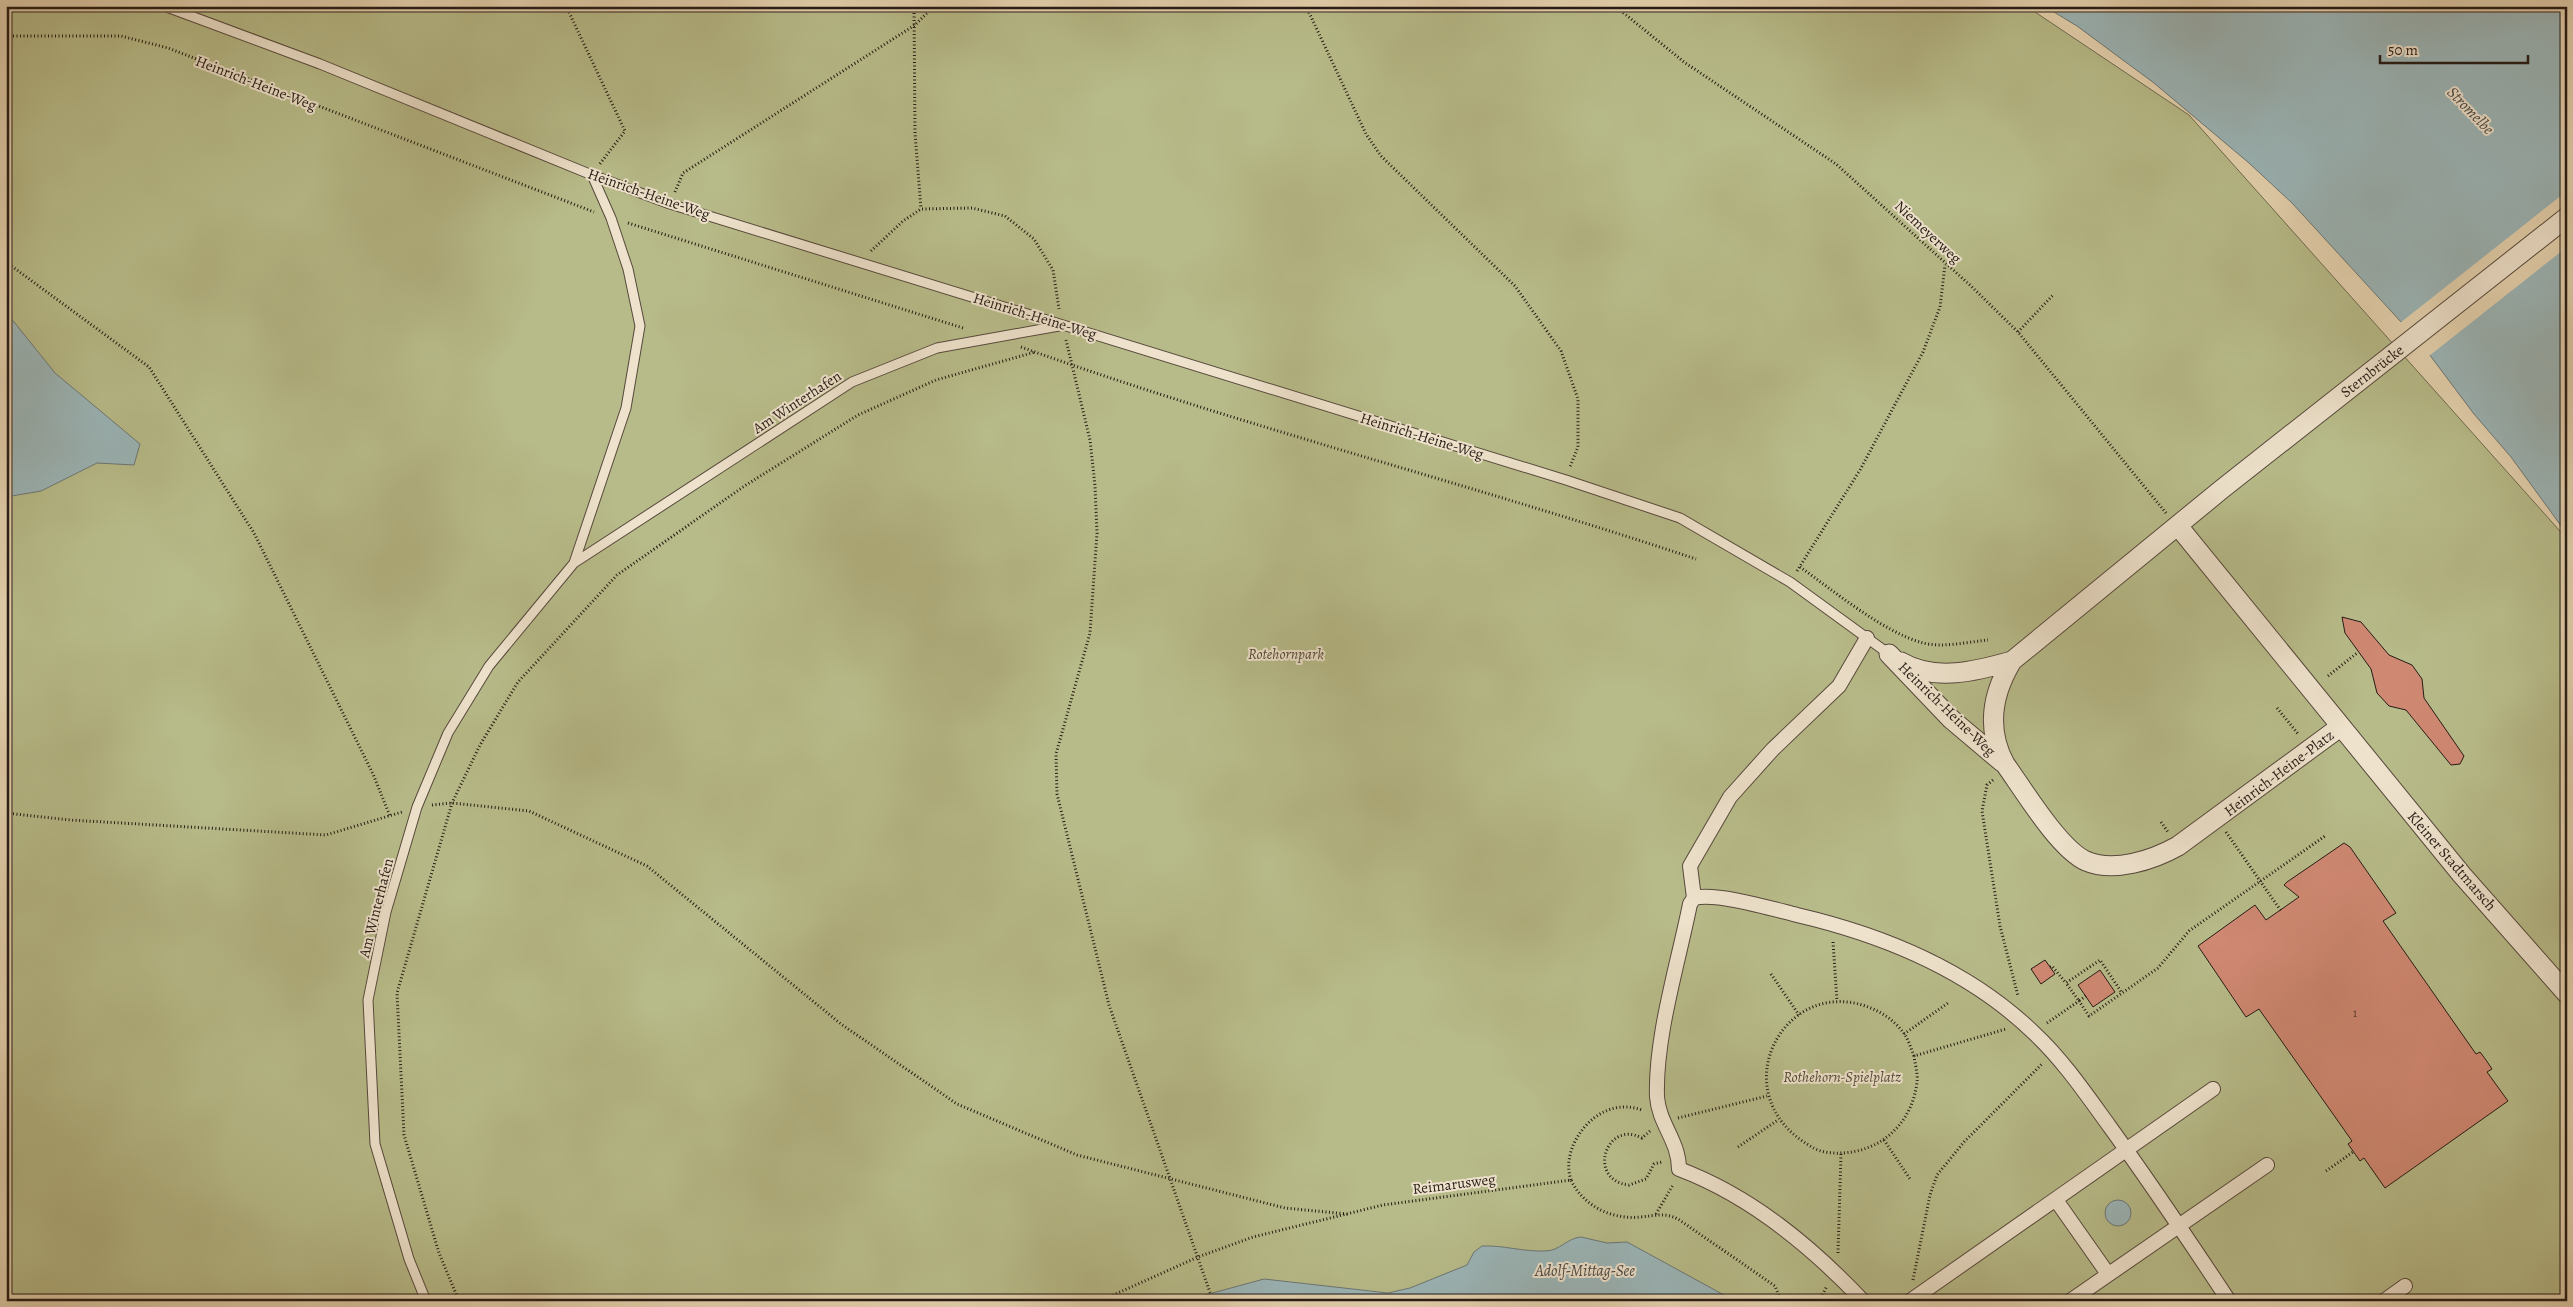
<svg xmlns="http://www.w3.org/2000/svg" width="2573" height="1307" viewBox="0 0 2573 1307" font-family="Alegreya,serif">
<rect width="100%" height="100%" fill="#e5d3b0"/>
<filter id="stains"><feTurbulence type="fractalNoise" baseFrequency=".004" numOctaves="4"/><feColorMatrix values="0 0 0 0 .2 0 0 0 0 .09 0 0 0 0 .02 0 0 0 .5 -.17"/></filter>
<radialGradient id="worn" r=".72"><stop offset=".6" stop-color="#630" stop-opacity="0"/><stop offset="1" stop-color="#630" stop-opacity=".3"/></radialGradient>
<path fill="#b7bb89" stroke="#6e6b4f" d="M6,6H2026L2189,115L2567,539V1301H6Z"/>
<path fill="#9bb5b7" stroke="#6c7776" d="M2044,6H2567V534L2511,457L2474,414L2423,346L2292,203L2249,163L2154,83L2077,26Z
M6,312L55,373L140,444L134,465L97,463L41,491L6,497Z
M2105 1213a13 13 0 1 1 26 0a13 13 0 1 1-26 0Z
M1581,1237L1607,1243L1627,1242L1735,1301H1183L1264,1279L1388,1293L1410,1288L1467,1265L1474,1252L1482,1246C1503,1245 1524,1252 1545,1251C1560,1251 1567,1238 1581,1237Z"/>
<path fill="#e5d3b0" d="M2567,191V247L2429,356L2400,323Z"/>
<path fill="#cf8872" stroke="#261b15" d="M2342,617L2361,622L2389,655L2412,665L2422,679L2424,698L2464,756L2460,764L2451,765L2406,710L2389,706L2377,693L2371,669L2345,633Z
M2344,843L2350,847L2396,913L2383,921L2476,1054L2480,1052L2486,1060L2492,1069L2487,1072L2508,1101L2385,1188L2364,1158L2360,1161L2348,1144L2352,1141L2259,1009L2246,1017L2198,946L2255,905L2266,920L2299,897L2284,885L2287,882Z
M2045,960L2055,974L2041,984L2031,969Z
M2100,970L2115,992L2093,1007L2078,985Z"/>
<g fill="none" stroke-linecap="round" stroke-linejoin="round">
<g stroke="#56493c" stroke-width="11">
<path id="service" d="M164,6L320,64L592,175L670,204L1566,480L1680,518L1790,582L1889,654
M574,563L626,408L640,326L628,269L611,218L592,175
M426,1301L409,1259L375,1144L368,1000L386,912L417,807L448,733L489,666L574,563L852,382L937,348L1059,326"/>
</g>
<g stroke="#56493c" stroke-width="16">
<path id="pedestrian" d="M1694,898C1716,892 1773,909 1797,915C1883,935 1970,971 2034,1033C2063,1060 2086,1094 2110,1127C2151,1184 2190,1242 2229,1301
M2056,1200L2108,1274
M1863,1301C1811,1246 1751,1196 1679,1169C1679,1141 1659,1124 1657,1097C1655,1037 1678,964 1690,904L1694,898L1690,866L1730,797L1773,749L1839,686L1867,638
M1910,1301L2213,1089
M2070,1301L2267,1165
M2384,1301L2405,1286"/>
</g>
<g stroke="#56493c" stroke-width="21">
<path id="minor" d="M2178,526L2462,875L2567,994
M1889,654L1951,719L2002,762
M1901,662C1935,682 1977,671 2012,661
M2340,727L2178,846C2153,860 2114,873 2086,861C2059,849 2023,789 2005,764C1986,729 1992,694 2012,661L2222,489L2567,217"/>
</g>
<path stroke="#261b15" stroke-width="3" stroke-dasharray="1 2.5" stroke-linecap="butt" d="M566,6L625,131L599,165
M914,6L915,133L921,209
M1306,6L1366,134L1381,156L1515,286L1561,351L1578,399V447L1570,467
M1615,6L1684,62L1836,164L1971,286L2018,332L2166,513
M6,36H121L168,48L594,212
M675,192L683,173L915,25L934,6
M628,223L963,328
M871,251L903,221L921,209L972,208L1005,216L1034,239L1053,270L1059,309
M6,262L149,367L254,533L373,774L390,816
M2018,332L2053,295
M1066,340L1090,440L1095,486L1097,533L1090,633L1056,754L1057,794L1109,1005L1213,1301
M1021,347C1243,427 1472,484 1696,559
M1800,567C1834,591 1883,632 1923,643C1943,648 1967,642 1988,640
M1797,571L1860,470L1923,352L1940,307L1945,265
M2328,676L2357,653
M2277,708L2299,735
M1993,780L1987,785L1982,811L2000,926L2018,996
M432,805L452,803L529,811L647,866L841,1024L957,1104L1077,1155L1285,1208L1347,1214
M6,813L70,820L326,835L402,812
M2161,822L2168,832
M2226,832L2281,911
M1833,942L1837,1001
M2050,967L2052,966L2066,983
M1771,974L1799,1015
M2086,996L2079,1001L2066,983L2100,960L2122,993
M2047,1023L2079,1001L2089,1016L2158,968L2189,931L2325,836
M1904,1034L1948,1003
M1914,1056C1911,1049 1909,1041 1905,1035C1898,1024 1885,1014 1873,1009C1785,970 1718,1095 1812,1147C1823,1154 1839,1154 1852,1152C1888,1146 1913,1118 1917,1082C1918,1074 1915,1064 1914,1056L2006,1029
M1678,1118L1767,1096
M1650,1131L1642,1138C1606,1119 1586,1180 1629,1185L1646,1179L1654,1164L1662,1162
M1884,1140L1910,1179
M1738,1147L1778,1120
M2326,1171L2353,1152
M1571,1180C1561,1151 1586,1114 1615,1108C1625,1106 1633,1107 1642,1110
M1656,1214L1673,1185
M1838,1253L1841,1154
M1913,1280L1930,1195L1937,1175L1964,1142L2043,1063
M459,1301L439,1253L404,1135L397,993L452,803L480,745L518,682L617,575L746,485L858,415L936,380L1035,352
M1100,1301L1198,1257L1253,1237L1383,1205L1571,1180C1583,1206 1612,1220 1640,1217C1655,1216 1664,1212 1678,1219L1775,1286L1781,1301
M1819,1301L1827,1286"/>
<use href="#service" stroke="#eee2cc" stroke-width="9"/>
<use href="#pedestrian" stroke="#eee2cc" stroke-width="14"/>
<use href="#minor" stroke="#eee2cc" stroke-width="19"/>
</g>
<g text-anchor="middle" stroke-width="4" stroke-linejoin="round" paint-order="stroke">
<g font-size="12" fill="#50362c">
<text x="2355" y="1017">1</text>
</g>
<g font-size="15" fill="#261b15" stroke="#eee2cc">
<text transform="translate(256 83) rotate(21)" y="5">Heinrich-Heine-Weg</text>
<text transform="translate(649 194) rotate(19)" y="5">Heinrich-Heine-Weg</text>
<text transform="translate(1928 232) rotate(43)" y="5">Niemeyerweg</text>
<text transform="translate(1035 316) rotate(17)" y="5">Heinrich-Heine-Weg</text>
<text transform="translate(2372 371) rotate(-38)" y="5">Sternbrücke</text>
<text transform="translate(797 402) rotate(-33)" y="5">Am Winterhafen</text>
<text transform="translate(1422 436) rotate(17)" y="5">Heinrich-Heine-Weg</text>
<text transform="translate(1947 709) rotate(44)" y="5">Heinrich-Heine-Weg</text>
<text transform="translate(2279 773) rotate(-37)" y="5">Heinrich-Heine-Platz</text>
<text transform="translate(2452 861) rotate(49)" y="5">Kleiner Stadtmarsch</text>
<text transform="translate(376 908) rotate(-76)" y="5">Am Winterhafen</text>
<text transform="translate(1454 1184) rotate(-7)" y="5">Reimarusweg</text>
</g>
<g font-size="15" font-style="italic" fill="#524b38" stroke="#eee2cc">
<text x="1286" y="659">Rotehornpark</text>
<text x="1842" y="1082">Rothehorn-Spielplatz</text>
</g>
<g font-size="16" font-style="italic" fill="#494946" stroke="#eee2cc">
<text transform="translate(2471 110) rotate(46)" y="6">Stromelbe</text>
<text x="1585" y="1276">Adolf-Mittag-See</text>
</g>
</g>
<rect width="2573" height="1307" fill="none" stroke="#e5d3b0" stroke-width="25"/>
<rect x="8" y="8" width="2558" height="1292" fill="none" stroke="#261b15" stroke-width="2.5"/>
<rect x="12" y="12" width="2548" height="1282" fill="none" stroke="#261b15"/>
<path d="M2380 55v8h148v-8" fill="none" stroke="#261b15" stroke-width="2.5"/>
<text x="2388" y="55" font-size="15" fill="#261b15" stroke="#eee2cc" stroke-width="4" paint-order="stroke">50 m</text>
<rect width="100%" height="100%" filter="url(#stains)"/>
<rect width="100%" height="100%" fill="url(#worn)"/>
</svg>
